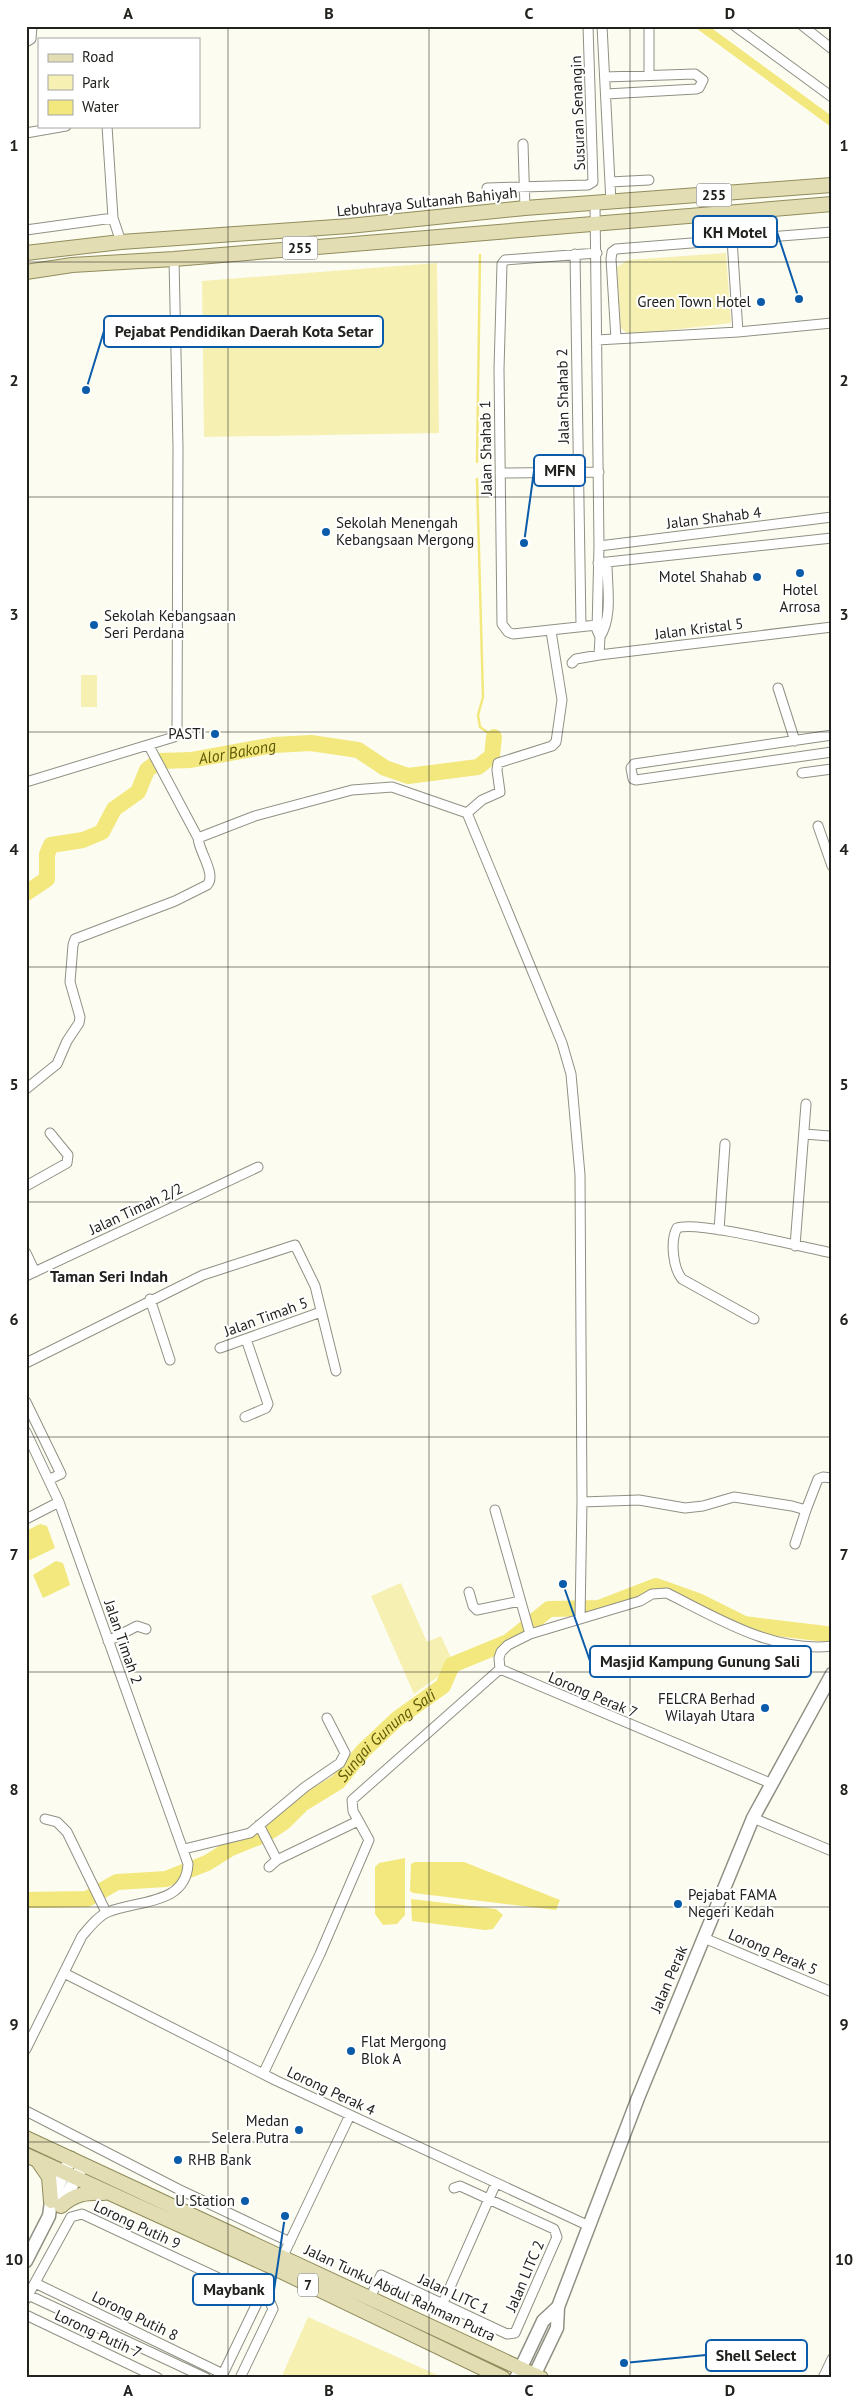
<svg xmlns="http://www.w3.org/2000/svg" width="858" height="2404" viewBox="0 0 858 2404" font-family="'PT Sans',sans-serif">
<rect width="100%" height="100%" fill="#fdfcf0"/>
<path fill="#f6f1b3" d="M726,253L731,323L629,335L620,327L617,267L628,260Z
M437,263L439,433L204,437L202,281Z
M81,675H97V707H81Z
M401,1583L427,1642L441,1636L451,1658L445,1664L443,1673L414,1694L371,1596Z
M308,2317L444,2378H281Z"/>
<path fill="#f2e87e" d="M40,1524L47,1526L55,1548L28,1561L26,1531Z
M56,1561L63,1563L70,1585L43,1598L33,1575Z
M405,1858V1915L397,1924L383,1925L375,1914V1867L379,1863Z
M415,1862H464L560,1900L556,1910L413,1893L410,1891L411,1864Z
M411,1899L488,1908L496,1909L503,1915L493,1929L485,1930L412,1921Z"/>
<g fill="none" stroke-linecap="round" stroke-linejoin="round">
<path stroke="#f2e87e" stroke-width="2.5" d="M477,462L480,255
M477,479L483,697L478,715L480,727L494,737"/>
<path stroke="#f2e87e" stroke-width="9" d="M701,26L832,122"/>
<g stroke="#f2e87e" stroke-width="16">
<path id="s1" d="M26,893L47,879V854L51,845L83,840L102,832L114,809L138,792L147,770L159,761L191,760L274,745L311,743L358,750L385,768L408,776L478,767L492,756L494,737"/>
<path id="s2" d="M26,1900L87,1899L117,1882L166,1879L207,1863L231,1848L266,1834L284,1822L302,1804L338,1782L363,1751L397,1719L443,1686L452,1665L508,1642L549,1609L599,1608L656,1586L698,1601L744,1624L826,1634"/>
</g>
<g stroke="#919085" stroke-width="11">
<path id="street" d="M602,26L611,203
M649,26V75
M735,26L832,97
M803,26L832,49
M26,42L31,39L32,26
M605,77L695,74L703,80L699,88L696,89L606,94
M107,126L113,218L121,242
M26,133L66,126
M523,144L525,208
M610,182L649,180
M487,188L588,185L593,182L588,26
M595,205L599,546L597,630L600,637L599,655
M26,230L113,218
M732,239L738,332
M597,253L505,260L502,264L499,369L502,624L508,632L513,634L597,625
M575,254L581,626
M616,339L611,259L612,252L616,249L832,232
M597,340L738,332L832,323
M500,473L599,472
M599,546L832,517
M598,563L832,538
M600,637C613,616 607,587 607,563
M572,663L576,659L599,655L832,627
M778,688L795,741
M832,735L634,764L631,768L633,779L636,780L832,752
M149,746L198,838
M802,773L832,769
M26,782L174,737L177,733L178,447L174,259
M467,813L562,1043L571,1074L580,1175L582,1502L580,1619
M467,813L482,800L500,792L497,770L498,763L552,746L556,742L562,700L551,631
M818,826L832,866
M26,1089L57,1064L67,1041L79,1023L80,1017L70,982L73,945L75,939L175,901L207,885C217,875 199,852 198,838L255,816L352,790L392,787L467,813
M804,1134L830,1136
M26,1186L67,1163L68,1155L50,1133
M719,1230L725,1144
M795,1246L806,1104
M26,1253L35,1272
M26,1276L258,1167
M150,1299L170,1360
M754,1319L682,1279C673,1268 670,1241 677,1228C697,1220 805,1248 832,1253
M220,1348L321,1312
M26,1363L203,1275L295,1245L315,1286L336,1371
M26,1402L61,1474L50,1479
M245,1417L266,1408L268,1404L246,1339
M26,1432L59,1502L188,1864C186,1905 138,1900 108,1912C98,1916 89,1928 82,1936L26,2049
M582,1502L639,1500L685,1508L703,1506L734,1497L792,1506L806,1510L818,1479L823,1477L832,1478
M495,1510L530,1634
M26,1519L59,1502
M795,1544L806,1510
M469,1592L473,1606L477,1610L520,1601
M108,1641L137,1626L146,1629
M770,1783L500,1669L499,1658L501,1652L508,1645L530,1634L640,1601L652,1594L667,1593C717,1618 773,1653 832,1646
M753,1818L832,1851
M45,1819L57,1822L67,1832L106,1912
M259,1825L277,1860
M184,1849L250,1833L305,1787L340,1763L345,1753L327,1718
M269,1867L277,1860L358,1821
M704,1938L832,1992
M64,1973L277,2081L589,2226
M263,2074L320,1954L369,1840L353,1811L352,1800L500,1669
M26,2111L178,2189L290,2242
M283,2256L350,2115
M35,2283L223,2374
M26,2294L206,2378
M370,2298L381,2275L507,2334L515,2333L557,2237L554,2229L460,2186L454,2188
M26,2299L71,2217L82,2214L270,2302L273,2309L240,2378
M443,2303L496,2183
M26,2315L158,2378
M221,2378L260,2297
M823,2378L832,2359"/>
</g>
<g stroke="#919085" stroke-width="15">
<path id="secondary" d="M61,2206L80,2170
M26,2261L49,2216L51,2201L71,2158
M516,2378L543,2321L558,2307
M533,2378L557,2328L558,2307L638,2098L753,1818L832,1674"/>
</g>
<g stroke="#918d5d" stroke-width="16">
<path id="primary" d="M26,253L121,242L349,226L525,208L832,185
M26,272L72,265L174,259L832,204
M26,2138L541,2378
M26,2155L270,2266L503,2378
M38,2161L49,2177L51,2201
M61,2206C75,2194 86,2192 104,2193"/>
</g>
<use href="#street" stroke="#fff" stroke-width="9"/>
<use href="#secondary" stroke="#fff" stroke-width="12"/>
<use href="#primary" stroke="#e2ddb3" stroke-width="14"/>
</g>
<path fill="none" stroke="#21211d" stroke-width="1" stroke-opacity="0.55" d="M228,26V2378M429,26V2378M630,26V2378M26,262H832M26,497H832M26,732H832M26,967H832M26,1202H832M26,1437H832M26,1672H832M26,1907H832M26,2142H832"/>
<g fill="#0a5ba9" stroke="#fff" stroke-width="2">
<circle cx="761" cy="302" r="5"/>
<circle cx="326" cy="532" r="5"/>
<circle cx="800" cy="573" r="5"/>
<circle cx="757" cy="577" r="5"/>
<circle cx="94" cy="625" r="5"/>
<circle cx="215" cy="734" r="5"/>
<circle cx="765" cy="1708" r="5"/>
<circle cx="678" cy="1904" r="5"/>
<circle cx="351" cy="2051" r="5"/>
<circle cx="299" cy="2130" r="5"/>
<circle cx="178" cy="2160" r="5"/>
<circle cx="245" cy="2201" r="5"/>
</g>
<g text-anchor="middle" stroke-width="4" stroke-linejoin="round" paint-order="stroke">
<g fill="#fff" stroke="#646461" stroke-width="1">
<rect x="696.5" y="183.5" width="35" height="23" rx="4"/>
<rect x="282.5" y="236.5" width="35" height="23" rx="4"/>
<rect x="298" y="2273.5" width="20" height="23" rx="4"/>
</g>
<g font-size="14" font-weight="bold" fill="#21211d">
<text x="714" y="200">255</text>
<text x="300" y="253">255</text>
<text x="308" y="2290">7</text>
</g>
<g font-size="15" fill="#21211d" stroke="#fff">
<text transform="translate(578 113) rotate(-92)" y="5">Susuran Senangin</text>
<text transform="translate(427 202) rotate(-6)" y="5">Lebuhraya Sultanah Bahiyah</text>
<text transform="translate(563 396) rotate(-91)" y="5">Jalan Shahab 2</text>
<text transform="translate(486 448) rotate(-91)" y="5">Jalan Shahab 1</text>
<text transform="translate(714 518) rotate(-7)" y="5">Jalan Shahab 4</text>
<text transform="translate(699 629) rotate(-7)" y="5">Jalan Kristal 5</text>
<text transform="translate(136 1209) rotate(-25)" y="5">Jalan Timah 2/2</text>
<text transform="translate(266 1317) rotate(-20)" y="5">Jalan Timah 5</text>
<text transform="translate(123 1642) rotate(71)" y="5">Jalan Timah 2</text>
<text transform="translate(593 1695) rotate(23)" y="5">Lorong Perak 7</text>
<text transform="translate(773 1952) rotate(23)" y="5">Lorong Perak 5</text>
<text transform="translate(669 1979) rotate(-67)" y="5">Jalan Perak</text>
<text transform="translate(331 2091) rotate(25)" y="5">Lorong Perak 4</text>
<text transform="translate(137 2225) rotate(25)" y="5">Lorong Putih 9</text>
<text transform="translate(525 2276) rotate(-67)" y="5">Jalan LITC 2</text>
<text transform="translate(400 2293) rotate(25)" y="5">Jalan Tunku Abdul Rahman Putra</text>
<text transform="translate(454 2294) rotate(25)" y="5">Jalan LITC 1</text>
<text transform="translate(135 2316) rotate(26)" y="5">Lorong Putih 8</text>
<text transform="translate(98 2334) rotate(25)" y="5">Lorong Putih 7</text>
</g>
<g font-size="15" fill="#21211d" stroke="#fff" text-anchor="end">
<text x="751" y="307">Green Town Hotel</text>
<text x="336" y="528" text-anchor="start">Sekolah Menengah<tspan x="336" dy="17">Kebangsaan Mergong</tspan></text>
<text x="747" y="582">Motel Shahab</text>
<text x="800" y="595" text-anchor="middle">Hotel<tspan x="800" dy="17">Arrosa</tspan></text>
<text x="104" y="621" text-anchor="start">Sekolah Kebangsaan<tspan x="104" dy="17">Seri Perdana</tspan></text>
<text x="205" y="739">PASTI</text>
<text x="755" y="1704">FELCRA Berhad<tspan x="755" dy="17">Wilayah Utara</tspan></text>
<text x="688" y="1900" text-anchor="start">Pejabat FAMA<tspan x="688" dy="17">Negeri Kedah</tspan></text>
<text x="361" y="2047" text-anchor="start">Flat Mergong<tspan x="361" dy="17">Blok A</tspan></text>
<text x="289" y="2126">Medan<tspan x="289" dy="17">Selera Putra</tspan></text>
<text x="188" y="2165" text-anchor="start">RHB Bank</text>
<text x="235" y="2206">U Station</text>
</g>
<g font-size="16" font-style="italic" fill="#605803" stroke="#fff">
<text dy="6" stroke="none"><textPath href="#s1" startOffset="286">Alor Bakong</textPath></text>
<text dy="6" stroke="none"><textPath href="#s2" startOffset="411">Sungai Gunung Sali</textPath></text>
</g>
<g font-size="16" font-weight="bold" fill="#21211d" stroke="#fff">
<text x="109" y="1282">Taman Seri Indah</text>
</g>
</g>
<path fill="none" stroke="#0a5ba9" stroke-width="2" d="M799 299L777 232M86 390L104 331M524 543L534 471M563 1584L590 1661M285 2216L274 2290M624 2363L706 2355"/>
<g fill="#0a5ba9" stroke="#fff" stroke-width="2">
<circle cx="799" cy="299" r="5"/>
<circle cx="86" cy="390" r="5"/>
<circle cx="524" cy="543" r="5"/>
<circle cx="563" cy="1584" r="5"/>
<circle cx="285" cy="2216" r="5"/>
<circle cx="624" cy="2363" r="5"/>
</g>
<g fill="#fff" stroke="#0a5ba9" stroke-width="2">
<rect x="693" y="216" width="84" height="31" rx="5"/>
<rect x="104" y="316" width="279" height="31" rx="5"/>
<rect x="534" y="455" width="51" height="31" rx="5"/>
<rect x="590" y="1646" width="221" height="31" rx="5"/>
<rect x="193" y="2274" width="81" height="31" rx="5"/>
<rect x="706" y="2340" width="101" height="31" rx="5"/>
</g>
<g font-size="16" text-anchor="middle" font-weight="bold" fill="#21211d">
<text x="735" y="238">KH Motel</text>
<text x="244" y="337">Pejabat Pendidikan Daerah Kota Setar</text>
<text x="560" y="476">MFN</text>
<text x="700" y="1667">Masjid Kampung Gunung Sali</text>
<text x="234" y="2295">Maybank</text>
<text x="756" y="2361">Shell Select</text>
</g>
<rect width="858" height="2404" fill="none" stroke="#ffffff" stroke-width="55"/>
<rect x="38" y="38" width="162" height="90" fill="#ffffff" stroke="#a6a6a5"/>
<rect x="48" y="54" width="25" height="8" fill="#e2ddb3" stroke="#a6a6a5"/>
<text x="82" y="62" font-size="15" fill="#21211d">Road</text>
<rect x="48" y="75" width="25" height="15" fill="#f6f1b3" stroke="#a6a6a5"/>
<text x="82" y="88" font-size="15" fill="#21211d">Park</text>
<rect x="48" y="100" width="25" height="15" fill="#f2e87e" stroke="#a6a6a5"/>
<text x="82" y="112" font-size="15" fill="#21211d">Water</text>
<rect x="28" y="28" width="802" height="2348" fill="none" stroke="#21211d" stroke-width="2"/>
<g font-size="16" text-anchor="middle" font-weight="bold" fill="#21211d">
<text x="128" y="19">A</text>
<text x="329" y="19">B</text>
<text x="529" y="19">C</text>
<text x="730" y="19">D</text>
<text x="14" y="151">1</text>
<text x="844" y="151">1</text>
<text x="14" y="386">2</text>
<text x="844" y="386">2</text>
<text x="14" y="620">3</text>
<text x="844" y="620">3</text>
<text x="14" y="855">4</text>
<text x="844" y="855">4</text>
<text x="14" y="1090">5</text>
<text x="844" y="1090">5</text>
<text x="14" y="1325">6</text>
<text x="844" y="1325">6</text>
<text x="14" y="1560">7</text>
<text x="844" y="1560">7</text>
<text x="14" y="1795">8</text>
<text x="844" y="1795">8</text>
<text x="14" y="2030">9</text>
<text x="844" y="2030">9</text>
<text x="14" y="2265">10</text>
<text x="844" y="2265">10</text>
<text x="128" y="2396">A</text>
<text x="329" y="2396">B</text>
<text x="529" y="2396">C</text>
<text x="730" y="2396">D</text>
</g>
</svg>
